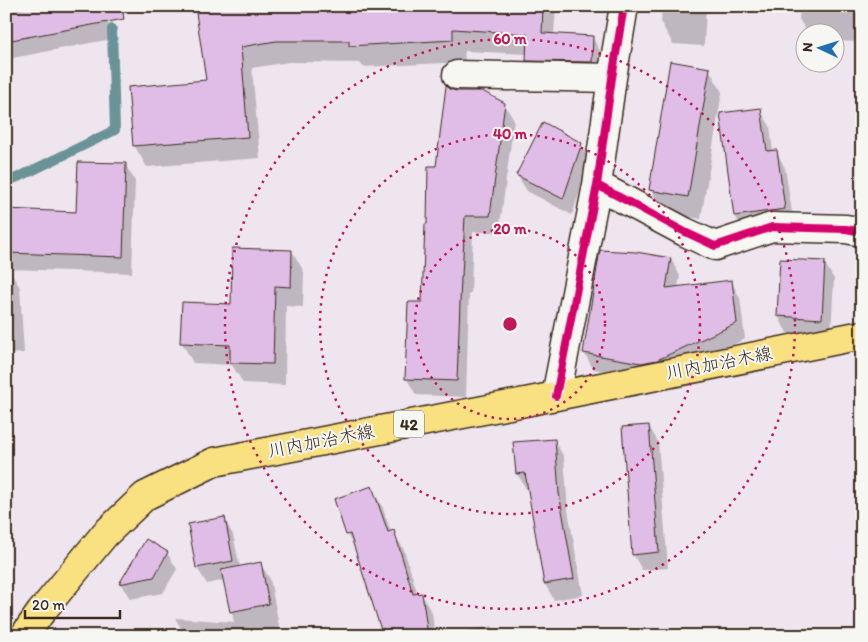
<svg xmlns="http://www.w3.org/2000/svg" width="868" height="642" viewBox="0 0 868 642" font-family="Itim,'Klee One',sans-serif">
<rect width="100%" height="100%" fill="#efe5ef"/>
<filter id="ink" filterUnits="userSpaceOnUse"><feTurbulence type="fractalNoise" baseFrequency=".02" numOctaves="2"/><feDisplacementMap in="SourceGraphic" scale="10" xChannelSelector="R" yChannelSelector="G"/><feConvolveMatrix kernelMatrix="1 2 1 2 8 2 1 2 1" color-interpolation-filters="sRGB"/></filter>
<g filter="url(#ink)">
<path fill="#0003" d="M196,6H556L554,35L592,37L605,59L603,83L539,82L527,60V54L464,51L465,62L363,67L360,63L289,62L252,68L260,158L147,167L134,145L208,82Z
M662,6H706L704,46L673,44L661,23Z
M800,6H861L859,42L836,41V32H807L799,19Z
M6,12H106L111,39L8,59L6,56Z
M709,69L722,92L701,219L664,213L651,190Z
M504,104L514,120L499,232H473L471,293H469L466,397L416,395L407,379L423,304L428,225L437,168Z
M760,110L770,126L773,152L776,151L785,168L794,225L745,232L735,216Z
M581,144L590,160L572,215L527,191L517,175Z
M125,164L135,181L132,273L8,269L6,266V210L78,214Z
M292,251L304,272L303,307L286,306L285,385L243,383L232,365L193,363L182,343L232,305Z
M671,259L680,276L678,287L731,281L740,298L745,339L667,376L651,379L593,369L584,352Z
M781,260L824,262L834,279L831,335L787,333L778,316Z
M6,272H11L20,288L24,353L6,354Z
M862,286V301L859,295Z
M649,426L658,442L668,568L642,570L633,554Z
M554,440L564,457L568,510L583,595L554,600L545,584L529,490H527L517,474Z
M371,487L382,506L391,532L393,531L404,550L418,595L421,594L432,613L435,636H383L357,552L347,534Z
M224,518L233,535L240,567L260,563L270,579L281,636H188L184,633L175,618L234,622L225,580L207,584L197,568L189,525Z
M167,553L177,569L163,593L130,599L121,584Z
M492,626L497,636H442Z"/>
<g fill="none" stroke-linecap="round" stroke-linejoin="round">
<path stroke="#6a9397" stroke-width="10" d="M6,182L23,175L115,130L112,29"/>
</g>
<path fill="#e0bde7" stroke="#3b2a1e" d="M33,6H122L124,19L6,41V11Z
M195,6H543L542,33L593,36L592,62L526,61L527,34L453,29V40L349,46V41H276L241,47L248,137L133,146L128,87L206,80Z
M670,61L710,68L688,197L649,190Z
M446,86L449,89L457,91H482L505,103L490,216H465L462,277H461L457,381L405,379L408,302H422L425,224H427L428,166H436Z
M761,108L767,151L777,150L785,209L734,216L720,113Z
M543,122L582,143L563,199L516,175Z
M78,162L126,163L123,257L6,253V209L76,212Z
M232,248L292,250L291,287L275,286L273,364L230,363V345L180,343L182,302L231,304Z
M600,250L636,252L671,258L666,288L732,280L737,323L657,360L641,363L583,353Z
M780,259L825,261L822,319L777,316Z
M649,425L659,552L632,555L622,427Z
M555,439L559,493L574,579L544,584L525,473L516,474L513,442Z
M372,486L388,532L394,530L413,594L422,593L428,636H383L350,534L346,535L334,499Z
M225,517L233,561L196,568L188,524Z
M146,539L168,552L154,577L119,584Z
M261,562L269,604L230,612L221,570Z"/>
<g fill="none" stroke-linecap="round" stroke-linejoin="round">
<g stroke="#3b2a1e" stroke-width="31">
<path id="minor" d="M457,75L612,78
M597,185L685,232L715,246L772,227L846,229L862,232
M556,396L597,185L612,78L624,6"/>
</g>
<g stroke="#3b2a1e" stroke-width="31">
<path id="major" d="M24,636L41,612L105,534L145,496L214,462L556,396L862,335"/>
</g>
<use href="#minor" stroke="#f6f6f2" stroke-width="28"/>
<use href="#major" stroke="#f9e181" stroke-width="28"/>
<g stroke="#f6f6f2" stroke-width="11">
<path id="cycleway" d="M597,185L685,232L715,246L772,227L846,229L862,232
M556,396L597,185L612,78L624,6"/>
</g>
<use href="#cycleway" stroke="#d6006c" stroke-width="8"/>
</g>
</g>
<g fill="none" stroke="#c2185b" stroke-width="2.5" stroke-dasharray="2.5 5">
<circle cx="510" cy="324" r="95"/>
<circle cx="510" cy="324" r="190"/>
<circle cx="510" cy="324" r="285"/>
</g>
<g text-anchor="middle" stroke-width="4" stroke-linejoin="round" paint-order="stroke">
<rect fill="#f6f6f2" stroke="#73675e" stroke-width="1" x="394" y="410.5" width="30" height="27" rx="4"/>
<g font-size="16" font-weight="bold" fill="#3b2a1e">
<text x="409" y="430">42</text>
</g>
<g font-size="18" fill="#3b2a1e" stroke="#f6f6f2">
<text transform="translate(719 363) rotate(-11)" y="6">川内加治木線</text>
<text transform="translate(321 441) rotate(-11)" y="6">川内加治木線</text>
</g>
</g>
<circle cx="510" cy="324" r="8" fill="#c2185b" stroke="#f6f6f2" stroke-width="2.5"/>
<g font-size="15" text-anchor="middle" font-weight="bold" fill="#c2185b" stroke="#f6f6f2" stroke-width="4" stroke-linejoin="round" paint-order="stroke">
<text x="510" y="44">60 m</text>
<text x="510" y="139">40 m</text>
<text x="510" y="234">20 m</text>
</g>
<rect width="868" height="642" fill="none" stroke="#f6f6f2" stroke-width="25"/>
<rect x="12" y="12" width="843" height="617" fill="none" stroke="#3b2a1e" stroke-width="2" filter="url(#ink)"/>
<g transform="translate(820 48) rotate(274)"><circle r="24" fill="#f6f6f2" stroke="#aba49d"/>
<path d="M0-4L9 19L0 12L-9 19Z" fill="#1f6fb2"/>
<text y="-8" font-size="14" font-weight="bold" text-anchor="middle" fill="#3b2a1e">N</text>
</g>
<path d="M25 610v8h95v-8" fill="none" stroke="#3b2a1e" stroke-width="2.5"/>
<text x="32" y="610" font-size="15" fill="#3b2a1e" stroke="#f6f6f2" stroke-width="4" paint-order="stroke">20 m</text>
</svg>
